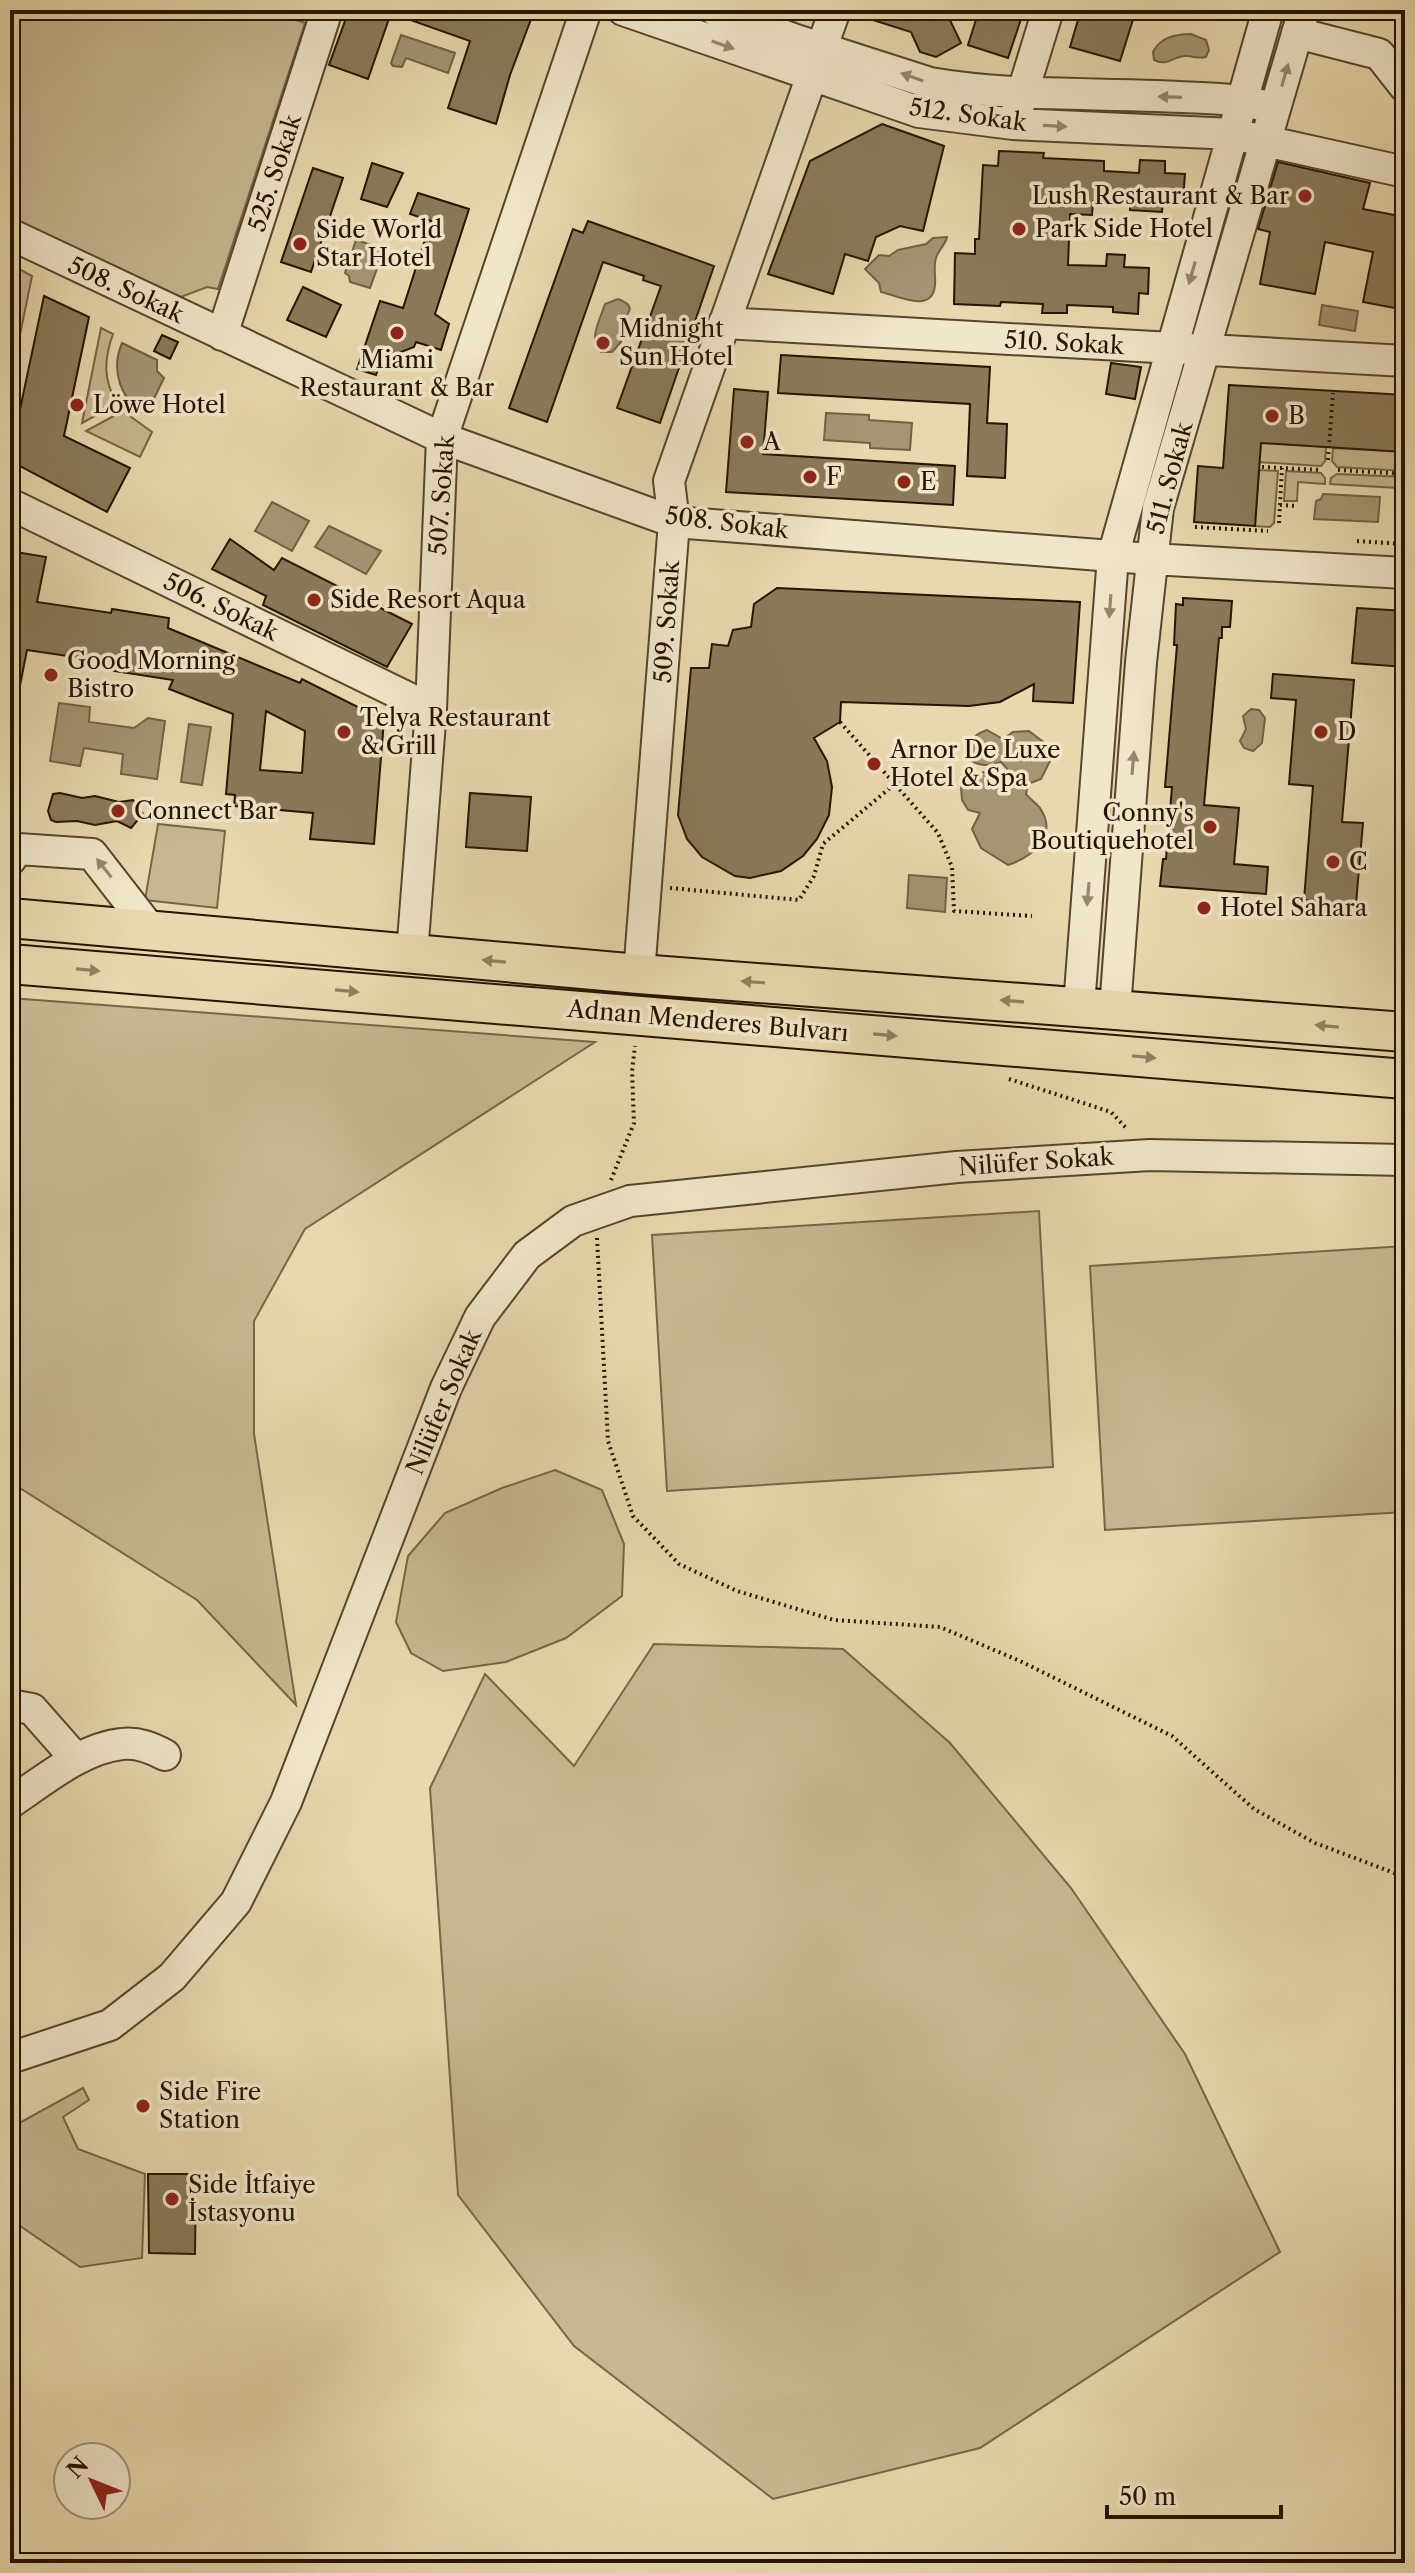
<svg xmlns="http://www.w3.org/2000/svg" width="1415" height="2573" viewBox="0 0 1415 2573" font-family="'Libre Caslon Text',serif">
<rect width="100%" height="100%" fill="#e8d8ad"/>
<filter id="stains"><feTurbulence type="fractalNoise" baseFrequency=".0025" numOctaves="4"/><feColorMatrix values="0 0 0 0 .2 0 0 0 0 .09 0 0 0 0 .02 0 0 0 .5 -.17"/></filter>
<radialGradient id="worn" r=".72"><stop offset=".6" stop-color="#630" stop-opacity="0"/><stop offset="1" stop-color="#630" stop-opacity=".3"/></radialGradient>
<path fill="#c7b790" stroke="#766648" stroke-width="2" d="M10,10H266L305,23L218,289L207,287L181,297L10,219Z
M10,264L32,276L10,384Z
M101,328L113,334C104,359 103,380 117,404L82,423Z
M123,411L152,432L140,457L86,431Z
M1225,440L1326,447L1325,461L1321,466L1224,460Z
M1333,448L1405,452V471L1337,467L1332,461Z
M1259,470L1278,471L1274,523L1270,527L1255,526Z
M1286,471L1321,473L1325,478V484L1298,482L1297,501H1284Z
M1337,474L1405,477V508H1397L1398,488L1330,484L1331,478Z
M158,824L225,831L217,908L145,900Z
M10,998L595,1042L305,1229L254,1321V1434L296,1705L197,1600L15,1485H10Z
M1039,1211L1053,1467L667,1491L652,1235Z
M1405,1246V1512L1105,1530L1090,1266Z
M555,1470L602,1490L624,1544L622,1596L566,1638L506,1662L443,1671L411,1653L396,1622L408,1556L445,1513L502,1488Z
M654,1644L843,1649L950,1743L1071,1888L1185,2054L1280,2252L980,2448L773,2499L574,2346L458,2195L430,1788L485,1674L574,1766Z
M83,2088L89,2100L63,2117L78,2149L145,2174L142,2258L80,2267L10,2219V2128Z"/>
<path fill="#a59573" stroke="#716145" stroke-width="2" d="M1191,34L1206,40L1209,50L1206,57C1197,59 1194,56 1186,56C1173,56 1168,67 1154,60L1153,52C1160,37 1176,34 1191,34Z
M401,35L455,53L448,73L406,58L402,67L393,66L391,63Z
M947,237C946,244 938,250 936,258C933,267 936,276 935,285C933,314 899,296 881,292L879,283L865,269L879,255L889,256L898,250L926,244L933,238Z
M356,240L384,249L370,288L350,282L349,276L345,273Z
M618,299C641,308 624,314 620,327C619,332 621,337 621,342L612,352H601C588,338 600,320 605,304Z
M1322,305L1358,311L1355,331L1319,325Z
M122,343L157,360V371L164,378L146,415C121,400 110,371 122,343Z
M826,413L869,415V420L912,423L910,450L870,448V443L824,440Z
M1323,494L1380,497L1378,522L1314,519L1316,501L1321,499Z
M272,502L309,521L292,551L255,531Z
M329,526L381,551L366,574L315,547Z
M59,703L90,707L89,722L134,728L148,718L165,721L157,779L121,774L123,754L84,748L80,766L50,761Z
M1251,709L1259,710L1265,718L1262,743L1253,751L1244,748L1240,741L1246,729L1243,716Z
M189,724L211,727L202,785L181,782Z
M987,730L1003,739L1013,732L1029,731L1045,743L1051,759L1041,779L1028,784L1026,794C1030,799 1036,803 1040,808C1059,836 1032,857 1008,865L981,848L972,829L980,813L968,810L962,800L961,786L971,775L989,771L998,780L1005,779L1010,772L1001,762C990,766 979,767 969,759C968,743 972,735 987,730Z
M909,875L947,878L945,912L907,908Z"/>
<path fill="#8a7a5a" stroke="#241401" stroke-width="2" fill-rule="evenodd" d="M349,10H520L533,14L510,75L496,124L448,108L470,41L391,13L368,79L329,65Z
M854,10H922L949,18L961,43L936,57L920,52L911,32L854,14Z
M979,10H1024L1008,58L968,45Z
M1081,10H1136L1120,61L1070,47Z
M882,124L944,146L923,231L900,226L876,237L868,261L845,254L833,294L768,274L810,161Z
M999,151L1044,153L1043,158L1104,161V171L1139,173L1140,160L1165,161V173L1185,174L1183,201L1163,200L1162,212L1130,210V203L1093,201L1092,215L1070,214L1068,265L1106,266L1107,254L1125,255L1124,267L1149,268L1148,294L1139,293L1138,314L1113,312V307L1067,305V313H1042L1043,304L1001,302L1000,306L954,304L955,253L975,254V239H979L983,165L998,166Z
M1278,162L1370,183L1363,209L1405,217V310L1363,302L1373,252L1325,242L1315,294L1260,284L1270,232L1258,229Z
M372,163L403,173L387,207L361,199Z
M313,168L343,178L311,272L281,262Z
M418,193L469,209L435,314L449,324L441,350L416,342L414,347L393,355L390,363L381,361L376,375L357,369L380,301L403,308L431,221L410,214Z
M588,221L714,266L660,423L617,408L661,286L643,280L644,276L603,262L547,422L509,408L573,229L583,233Z
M303,287L341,305L326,337L287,320Z
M44,296L89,317L64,436L130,468L107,512L12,462V447Z
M162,335L178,342L170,359L154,351Z
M781,355L990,367L987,423L1007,424L1005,478L967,476L970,404L778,393Z
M1111,363L1141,367L1135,399L1106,394Z
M1229,385L1405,395V452L1261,443L1255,526L1194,522L1198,466L1223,468Z
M734,389L768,392L763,454L955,466L953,505L726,492Z
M230,539L274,570L282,558L412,624L387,667L263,605L266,596L212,569Z
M10,551L46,557L37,602L111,613L112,609L169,618L168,628L300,683L302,679L384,720L374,844L310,839L313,813L234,806L235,795L226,794L233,714L169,689L173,680L114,671L115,663L27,650L19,691L10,690ZM266,711L305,731L302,773L260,770Z
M777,588L1080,602L1073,703L1033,701L1034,684L1000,702L969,706L841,702L840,722L814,738L827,761L832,787L829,815L817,839L803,856L781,871L750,878L735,876L702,857L687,839L678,815L691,668H709L712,644L728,646L733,630L751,627L754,604Z
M1183,598L1232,601L1230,627H1222V638H1219L1204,805L1239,808L1234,864L1268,867L1266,894L1160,886L1163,859H1166L1172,787H1165L1177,645H1174L1176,604L1183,605Z
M1357,608L1405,611V667L1352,663Z
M1273,674L1354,680L1342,822L1363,823L1356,904L1304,900L1313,786L1289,784L1296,700L1271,698Z
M60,793L82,798L95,796L119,802L133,800L143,814L131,828L117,821L95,825L77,821L56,822L51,820L48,811L53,794Z
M470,793L531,797L527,851L466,847Z
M148,2174H196L195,2254L149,2253Z"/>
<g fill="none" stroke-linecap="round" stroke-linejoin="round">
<g stroke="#55452c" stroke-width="34">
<path id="minor" d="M623,10L919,112L1013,124L1233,134L1405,172
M715,10L796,40L930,83C1005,96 1081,93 1157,96C1192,98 1227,97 1261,105
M1297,33L1379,54L1405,87
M1017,111L1048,10
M10,234L442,438L674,522L1151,559L1405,573
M724,323L1405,361
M222,335L327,10
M10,504L431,709
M10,860L18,849L92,854L151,930
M412,954L431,709L442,438L586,10
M639,974L674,522L669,481L835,10
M1079,1006L1113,556L1268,10
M1115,1009L1141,662L1158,508L1304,10
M10,1705L32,1709L76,1759
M10,1803C43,1781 82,1748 122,1744C138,1742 152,1748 165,1755
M10,2058L110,2025L172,1977L236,1902L286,1802L446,1388L480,1317L527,1255L573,1221L630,1201L957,1167L1150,1155L1405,1160"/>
</g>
<g stroke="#241401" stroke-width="42">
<path id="major" d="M10,918L639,974L1405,1032
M10,964L1405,1079"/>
</g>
<path stroke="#241401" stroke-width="4" stroke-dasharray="2 4" stroke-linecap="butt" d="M1328,460L1333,393
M1262,467L1320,470
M1338,470L1405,474
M1280,505L1297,506
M1397,511L1405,512
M1279,523L1282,468
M1195,527L1268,531
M1357,541L1403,544
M840,722L938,833L952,867L954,911L1032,916
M670,888L799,900L814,876L823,844L896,783H945
M1009,1079L1111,1112L1127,1129
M611,1180L634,1123L632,1071L635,1046
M597,1238L608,1441L633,1516L679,1564L737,1591L834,1620L940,1627L1020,1661L1172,1736L1254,1809L1315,1843L1405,1877"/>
<use href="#minor" stroke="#f0e6ca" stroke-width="30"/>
<use href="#major" stroke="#e8d8ad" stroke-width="38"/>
</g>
<defs><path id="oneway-solid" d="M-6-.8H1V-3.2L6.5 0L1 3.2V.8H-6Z" transform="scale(2)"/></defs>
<g fill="#948870">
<use href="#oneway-solid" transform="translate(723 45) rotate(19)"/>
<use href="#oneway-solid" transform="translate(1285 75) rotate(-74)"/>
<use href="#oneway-solid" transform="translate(912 77) rotate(-161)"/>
<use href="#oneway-solid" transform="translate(1170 97) rotate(-178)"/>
<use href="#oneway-solid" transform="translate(1055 126) rotate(3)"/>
<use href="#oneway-solid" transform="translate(1192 273) rotate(106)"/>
<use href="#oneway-solid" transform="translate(1110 606) rotate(94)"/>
<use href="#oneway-solid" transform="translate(1133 763) rotate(-85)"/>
<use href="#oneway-solid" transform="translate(104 868) rotate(-128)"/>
<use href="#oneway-solid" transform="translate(1088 894) rotate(95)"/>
</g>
<g fill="#908060">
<use href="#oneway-solid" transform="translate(494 961) rotate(-175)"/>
<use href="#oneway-solid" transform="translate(88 970) rotate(5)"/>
<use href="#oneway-solid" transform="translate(753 982) rotate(-176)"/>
<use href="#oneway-solid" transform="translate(347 991) rotate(5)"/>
<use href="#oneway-solid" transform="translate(1012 1001) rotate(-176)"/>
<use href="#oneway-solid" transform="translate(1327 1026) rotate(-175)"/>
<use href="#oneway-solid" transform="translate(885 1035) rotate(5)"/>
<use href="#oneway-solid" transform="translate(1144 1057) rotate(5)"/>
</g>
<g fill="#8f2418" stroke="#f0e6ca" stroke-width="3">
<circle cx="1305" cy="196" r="8"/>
<circle cx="1019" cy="229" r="8"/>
<circle cx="300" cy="244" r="8"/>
<circle cx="397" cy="333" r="8"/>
<circle cx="603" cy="343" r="8"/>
<circle cx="77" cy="405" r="8"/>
<circle cx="1272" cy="416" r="8"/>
<circle cx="747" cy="442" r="8"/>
<circle cx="810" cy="477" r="8"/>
<circle cx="904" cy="482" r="8"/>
<circle cx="314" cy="600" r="8"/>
<circle cx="51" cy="675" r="8"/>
<circle cx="344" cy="732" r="8"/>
<circle cx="1321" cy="732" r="8"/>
<circle cx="874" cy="764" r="8"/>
<circle cx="118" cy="811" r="8"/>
<circle cx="1210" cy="827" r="8"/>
<circle cx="1333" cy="862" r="8"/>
<circle cx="1204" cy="908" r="8"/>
<circle cx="143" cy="2106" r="8"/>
<circle cx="172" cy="2199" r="8"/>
</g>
<g text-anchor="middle" stroke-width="7" stroke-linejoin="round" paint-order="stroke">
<g font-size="24" fill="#241401" stroke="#f0e6ca">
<text transform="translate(968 115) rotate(8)" y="8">512. Sokak</text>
<text transform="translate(275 173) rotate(-72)" y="8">525. Sokak</text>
<text transform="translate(126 290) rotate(25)" y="8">508. Sokak</text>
<text transform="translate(1064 343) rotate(3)" y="8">510. Sokak</text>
<text transform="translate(1170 478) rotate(-75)" y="8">511. Sokak</text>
<text transform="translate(442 495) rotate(-86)" y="8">507. Sokak</text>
<text transform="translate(727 523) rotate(7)" y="8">508. Sokak</text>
<text transform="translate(221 607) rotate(26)" y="8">506. Sokak</text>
<text transform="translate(667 622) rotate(-86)" y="8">509. Sokak</text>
<text transform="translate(708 1021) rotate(5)" y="8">Adnan Menderes Bulvarı</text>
<text transform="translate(1036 1162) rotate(-4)" y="8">Nilüfer Sokak</text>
<text transform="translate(444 1402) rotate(-67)" y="8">Nilüfer Sokak</text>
</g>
<g font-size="24" fill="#241401" stroke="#f0e6ca" text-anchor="start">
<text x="1289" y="204" text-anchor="end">Lush Restaurant &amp; Bar</text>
<text x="1035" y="237">Park Side Hotel</text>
<text x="316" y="238">Side World<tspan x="316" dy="28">Star Hotel</tspan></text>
<text x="619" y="337">Midnight<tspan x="619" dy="28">Sun Hotel</tspan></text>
<text x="397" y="368" text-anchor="middle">Miami<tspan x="397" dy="28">Restaurant &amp; Bar</tspan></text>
<text x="93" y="413">Löwe Hotel</text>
<text x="1288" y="424">B</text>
<text x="763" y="450">A</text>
<text x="826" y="485">F</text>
<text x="920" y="490">E</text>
<text x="330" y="608">Side Resort Aqua</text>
<text x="67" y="669">Good Morning<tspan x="67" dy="28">Bistro</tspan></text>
<text x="360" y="726">Telya Restaurant<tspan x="360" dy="28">&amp; Grill</tspan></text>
<text x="1337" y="740">D</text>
<text x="890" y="758">Arnor De Luxe<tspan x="890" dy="28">Hotel &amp; Spa</tspan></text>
<text x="134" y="819">Connect Bar</text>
<text x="1194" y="821" text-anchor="end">Conny's<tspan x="1194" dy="28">Boutiquehotel</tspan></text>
<text x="1349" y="870">C</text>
<text x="1220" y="916">Hotel Sahara</text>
<text x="159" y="2100">Side Fire<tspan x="159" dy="28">Station</tspan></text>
<text x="188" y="2193">Side İtfaiye<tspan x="188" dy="28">İstasyonu</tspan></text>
</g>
</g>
<rect width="1415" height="2573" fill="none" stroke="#e8d8ad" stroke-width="40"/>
<rect x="12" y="12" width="1391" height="2549" fill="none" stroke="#241401" stroke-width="4"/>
<rect x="20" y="20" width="1375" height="2533" fill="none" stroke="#241401" stroke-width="2"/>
<g transform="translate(92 2481) rotate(313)"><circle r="38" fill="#f0e6ca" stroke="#9e927a" stroke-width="2"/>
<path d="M0-6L14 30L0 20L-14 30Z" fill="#8f2418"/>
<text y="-12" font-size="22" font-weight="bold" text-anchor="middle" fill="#241401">N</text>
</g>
<path d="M1107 2505v12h174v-12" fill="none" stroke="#241401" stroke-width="4"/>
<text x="1119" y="2505" font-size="24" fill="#241401" stroke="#f0e6ca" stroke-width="6" paint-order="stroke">50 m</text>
<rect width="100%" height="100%" filter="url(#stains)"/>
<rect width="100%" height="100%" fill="url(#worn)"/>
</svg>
